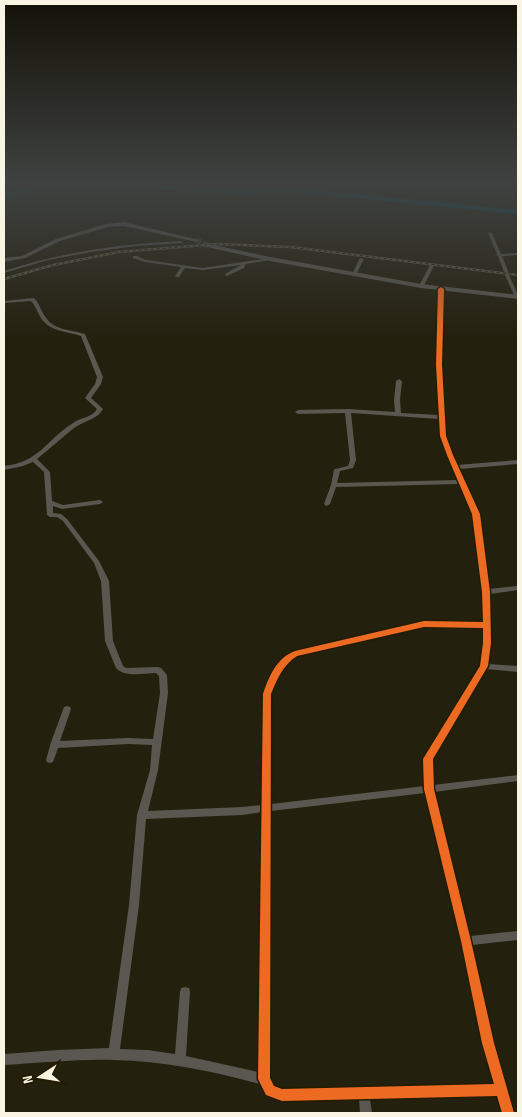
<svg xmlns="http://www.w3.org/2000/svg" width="522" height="1117" viewBox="0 0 522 1117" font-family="'Sofia Sans Condensed',sans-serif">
<rect width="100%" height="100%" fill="#24200e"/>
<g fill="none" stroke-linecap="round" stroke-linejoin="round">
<path fill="#05485a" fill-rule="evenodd" d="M49,182H62L4,198V194Z
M124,182L162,186L241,190L293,188L518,210V214L293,192L241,194L148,189Z"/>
<path stroke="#44402e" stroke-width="5.5" stroke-dasharray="5.5 2.5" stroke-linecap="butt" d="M196,240L209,246"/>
<path fill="#595750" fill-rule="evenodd" d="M4,182H14L4,184Z
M489,232L492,233L501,254L518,253V255L502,256L508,271V272H504L498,256L496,255L497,254L488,233Z
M181,241H182V243L136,246L91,252L48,260L4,273V271C62,252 120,244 181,241Z
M133,256H137L146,260L203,268L270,258L272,259L270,260L246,264L244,268L227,276L225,275V274L241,265L203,270L185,268L179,277H177L175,276L181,267L145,262L133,258Z
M360,258L364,259L356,275H352V274Z
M430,265L434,266L423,287H419V286Z
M505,274L509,275L518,295V298L515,297L505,275Z
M439,288L443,289L442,365L446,436L457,465L518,460V464L459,469L479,514L489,589L518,586V590L490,594L491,643L488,664L518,666V672L486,669L432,759L433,785L518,775V781L434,792L470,936L518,931V940L472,945L493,1043L514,1113H502L497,1096L370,1099L372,1113H360L359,1099L282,1101L266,1095L260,1084C212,1071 164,1061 114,1060C77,1059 41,1063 4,1065V1054L58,1050L109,1048L129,905L137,815L150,770L152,745L128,744L58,748L53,762L50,763L47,762L46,760L50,746V745L64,707L67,706L70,707L71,709L60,741L128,738L153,739L160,693L159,676L156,673C144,673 125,678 116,668L105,641L101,581L94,563L63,521L57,517H50L47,515L44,472L33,462L23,466L4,470V466C40,462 46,440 73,423C81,417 92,418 97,409L85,398L95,384L97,377L81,336C67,331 50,332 41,318C37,312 36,306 31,301L4,303V301L34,298C40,304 41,312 47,319C55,330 72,330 85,334L103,377L101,384L91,398L103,409C97,420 83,421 74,428L37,459L50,472L52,501L63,505L100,500L103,502L100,504L62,509L53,506V513L61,514L67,519L99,561L109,581L113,641L123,666L126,668L158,667L161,668L167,675L168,693L158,770L148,811L242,807L262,805L263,694L270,676L278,664L287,655L295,651L424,621L483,622L482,592L473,514L460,484L336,487L330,504L327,506L325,505L324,504L331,485L334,470L335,469L348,466L350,460L345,413L298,414L295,412L298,410L348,409L395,412L394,400L396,381L399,379L402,381L400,400L401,413L439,415L436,365ZM351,413L439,419L440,436L458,480L337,483L340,471L353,468L356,460ZM424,627H483V643L480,666L424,759L425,786L271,804V694L278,676L283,667L292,659L297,656ZM425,793L461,941L483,1043L494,1085L282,1089L274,1087L270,1078L271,811ZM262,812L258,1072L186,1056L190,992L189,988L185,987L181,988L180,992L175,1054L148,1050L120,1049L139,905L146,819L242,815Z"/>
<path fill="#595750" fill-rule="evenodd" d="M124,222L199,240L196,242L124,226L108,227L60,241L25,258L4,262V258L22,256L56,239L106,224Z
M209,244L270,257L421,284L518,295V299L421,288L270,261L207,247L206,246Z"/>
<g stroke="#5d5b4f" stroke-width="2.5">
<path id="rail" d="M4,279L53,265L119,252L217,244L290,247L518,275"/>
</g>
<use href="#rail" stroke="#231c00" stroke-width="1" stroke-dasharray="3" stroke-linecap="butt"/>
<g stroke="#231c00" stroke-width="3">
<path id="cycleway" d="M441,287L444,289L442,365L446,436L453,455L480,514L490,592L491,643L488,666L433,759L434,789L471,941L494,1043L514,1113H502L497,1096L282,1101L266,1095L258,1079L263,694C269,677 276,658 295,651L424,621L483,622L482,592L472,514L447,455L440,436L436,365L438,289ZM424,627L483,628V643L480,666L423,759L424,789L461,941L482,1043L494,1084L282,1089L274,1086L270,1078L271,694C277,679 283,665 297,656Z"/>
</g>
<use href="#cycleway" fill="#ed6a23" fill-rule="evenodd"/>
</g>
<linearGradient id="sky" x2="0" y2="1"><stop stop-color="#141208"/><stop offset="0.54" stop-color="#3f4241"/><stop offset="1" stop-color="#3f4241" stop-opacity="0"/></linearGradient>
<rect width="522" height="338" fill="url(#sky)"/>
<rect width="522" height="1117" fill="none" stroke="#f9f5e2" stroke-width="10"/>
<g transform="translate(40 1077) rotate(258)" stroke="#231c00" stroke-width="4" paint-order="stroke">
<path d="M0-4L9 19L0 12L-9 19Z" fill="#f9f5e2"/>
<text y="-8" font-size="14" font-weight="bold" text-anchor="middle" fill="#f9f5e2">N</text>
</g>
</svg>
